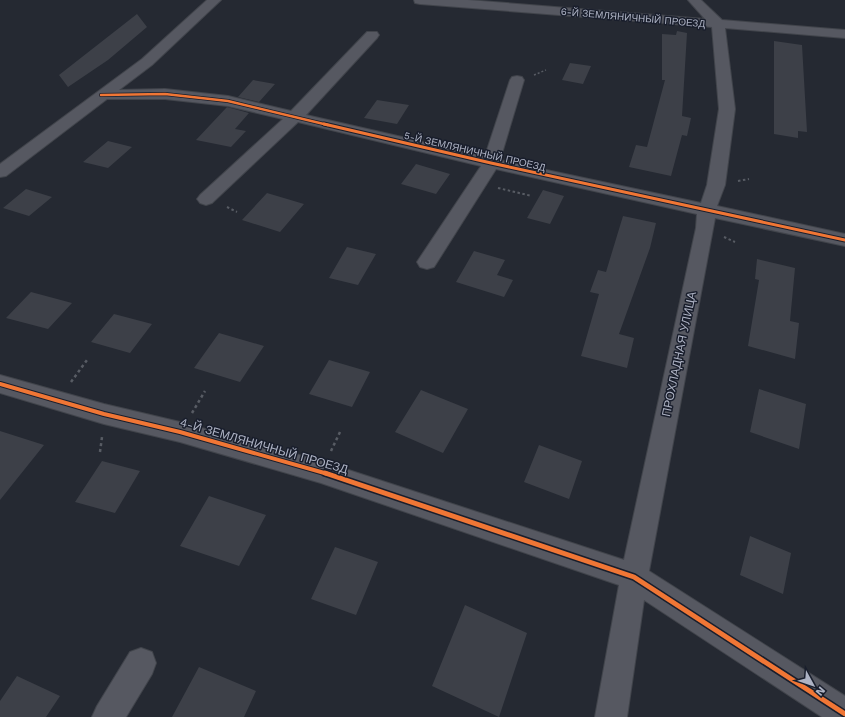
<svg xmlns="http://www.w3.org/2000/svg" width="845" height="717" viewBox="0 0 845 717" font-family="'Work Sans',sans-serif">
<rect width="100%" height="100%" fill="#252932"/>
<path fill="#3d4048" d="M137,14L147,27L108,60L68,87L59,75Z
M677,31L687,33L682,116L691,118L687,136L682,135L671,176L629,167L636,145L647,147L665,80H662V34L676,35Z
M774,41L802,45L807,132L798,131V138L774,134Z
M570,63L591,66L583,84L562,80Z
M253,80L275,84L259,102L238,97Z
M377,100L409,105L397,124L364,118Z
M227,107L249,113L235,129L246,131L231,147L196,140Z
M108,141L132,147L108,168L83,162Z
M416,164L450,174L436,194L401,184Z
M26,189L52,197L29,216L3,208Z
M543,190L564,196L550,224L527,218Z
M267,193L304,204L280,232L242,220Z
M623,216L656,223L650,248L619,334L634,338L627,368L581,356L599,294L590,292L598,270L606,272Z
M347,247L376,254L358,285L329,278Z
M474,251L505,260L497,275L513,280L504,297L456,282Z
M757,259L795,268L790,321L799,323L795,359L748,346L759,280L755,279Z
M31,292L72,303L48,329L6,318Z
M114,314L152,324L130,353L91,342Z
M219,333L264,346L240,382L194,368Z
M329,360L370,372L352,407L309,394Z
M759,389L806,404L799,449L750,432Z
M421,390L468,409L443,453L395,432Z
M0,431L44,445L0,500Z
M539,445L582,461L569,499L524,482Z
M102,461L140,471L115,513L75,502Z
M209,496L266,515L239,566L180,546Z
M750,536L791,553L783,594L740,575Z
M335,547L378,562L356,615L311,599Z
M465,605L527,633L499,717L432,686Z
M199,667L256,691L244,717H172Z
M17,676L60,696L46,717H0V701Z"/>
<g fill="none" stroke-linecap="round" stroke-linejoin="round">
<g stroke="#41444b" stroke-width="2">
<path id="minor" d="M207,0H221L152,65L119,90L165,89L228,96L291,111L367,32H377L379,35L377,38L306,115L485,156L510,80L512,77L517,76L522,77L524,80L500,160L701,203L707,185L719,109L712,27L420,4L415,3L414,0H468L705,19L688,0H701L722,20L845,30V38L725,28L735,109L725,185L717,206L845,234V246L715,218L649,571L845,696V717H822L644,600L627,717H595L619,585L321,483L180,442L104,424L0,393V375L104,404L180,422L321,461L624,560L696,228L697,214L496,169L434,267L427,269L420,267L417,262L481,166L298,122L212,203L206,205L200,203L197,199L200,195L283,119L228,106L165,99H107L6,176L0,177V164L142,59Z
M141,648L152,652L156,663L152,674L126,717H92L97,706L130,652Z"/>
</g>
<path stroke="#585c64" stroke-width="1.5" stroke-dasharray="2 2" stroke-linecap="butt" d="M534,75L546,70"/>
<path stroke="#585c64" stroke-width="2" stroke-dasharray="2.5 2.5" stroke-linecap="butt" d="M738,181L749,179
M498,188L532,196
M227,207L237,212
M724,237L735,242"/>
<path stroke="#585c64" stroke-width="2.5" stroke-dasharray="3 3" stroke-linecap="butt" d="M71,382L87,360
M192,413L205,391
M331,451L340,432
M100,452L102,437"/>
<use href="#minor" fill="#565861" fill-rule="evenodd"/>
<g stroke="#191e2c" stroke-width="4">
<path id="cycleway-far3" d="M101,95L165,94L228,101L328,125"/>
</g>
<g stroke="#191e2c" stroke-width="5">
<path id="cycleway-far2" d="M324,124L491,163L845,240"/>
</g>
<g stroke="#191e2c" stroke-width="6">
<path id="cycleway-far1" d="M0,384L104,414L180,432L328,474"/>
</g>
<g stroke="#191e2c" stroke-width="8">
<path id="cycleway" d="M325,473L634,577L845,714"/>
</g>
<use href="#cycleway-far3" stroke="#f07635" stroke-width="2.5"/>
<use href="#cycleway-far2" stroke="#f07635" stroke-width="3"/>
<use href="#cycleway-far1" stroke="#f07635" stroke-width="4"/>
<use href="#cycleway" stroke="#f07635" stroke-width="5"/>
</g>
<g text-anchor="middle" stroke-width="3" stroke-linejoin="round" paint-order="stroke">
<g font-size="10" fill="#aeb3c4" stroke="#191e2c">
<text transform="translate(633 17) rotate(5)" y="4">6-Й ЗЕМЛЯНИЧНЫЙ ПРОЕЗД</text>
<text transform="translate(475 151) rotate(13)" y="4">5-Й ЗЕМЛЯНИЧНЫЙ ПРОЕЗД</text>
</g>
<g font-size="12" fill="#aeb3c4" stroke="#191e2c">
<text transform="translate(679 354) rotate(-78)" y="4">ПРОХЛАДНАЯ УЛИЦА</text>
<text transform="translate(264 446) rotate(16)" y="4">4-Й ЗЕМЛЯНИЧНЫЙ ПРОЕЗД</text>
</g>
</g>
<g transform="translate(813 685) rotate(130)" stroke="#191e2c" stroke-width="3" paint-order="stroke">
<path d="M0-3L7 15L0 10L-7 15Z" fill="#aeb3c4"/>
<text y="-6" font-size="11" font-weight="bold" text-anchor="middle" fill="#aeb3c4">N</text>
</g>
</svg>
